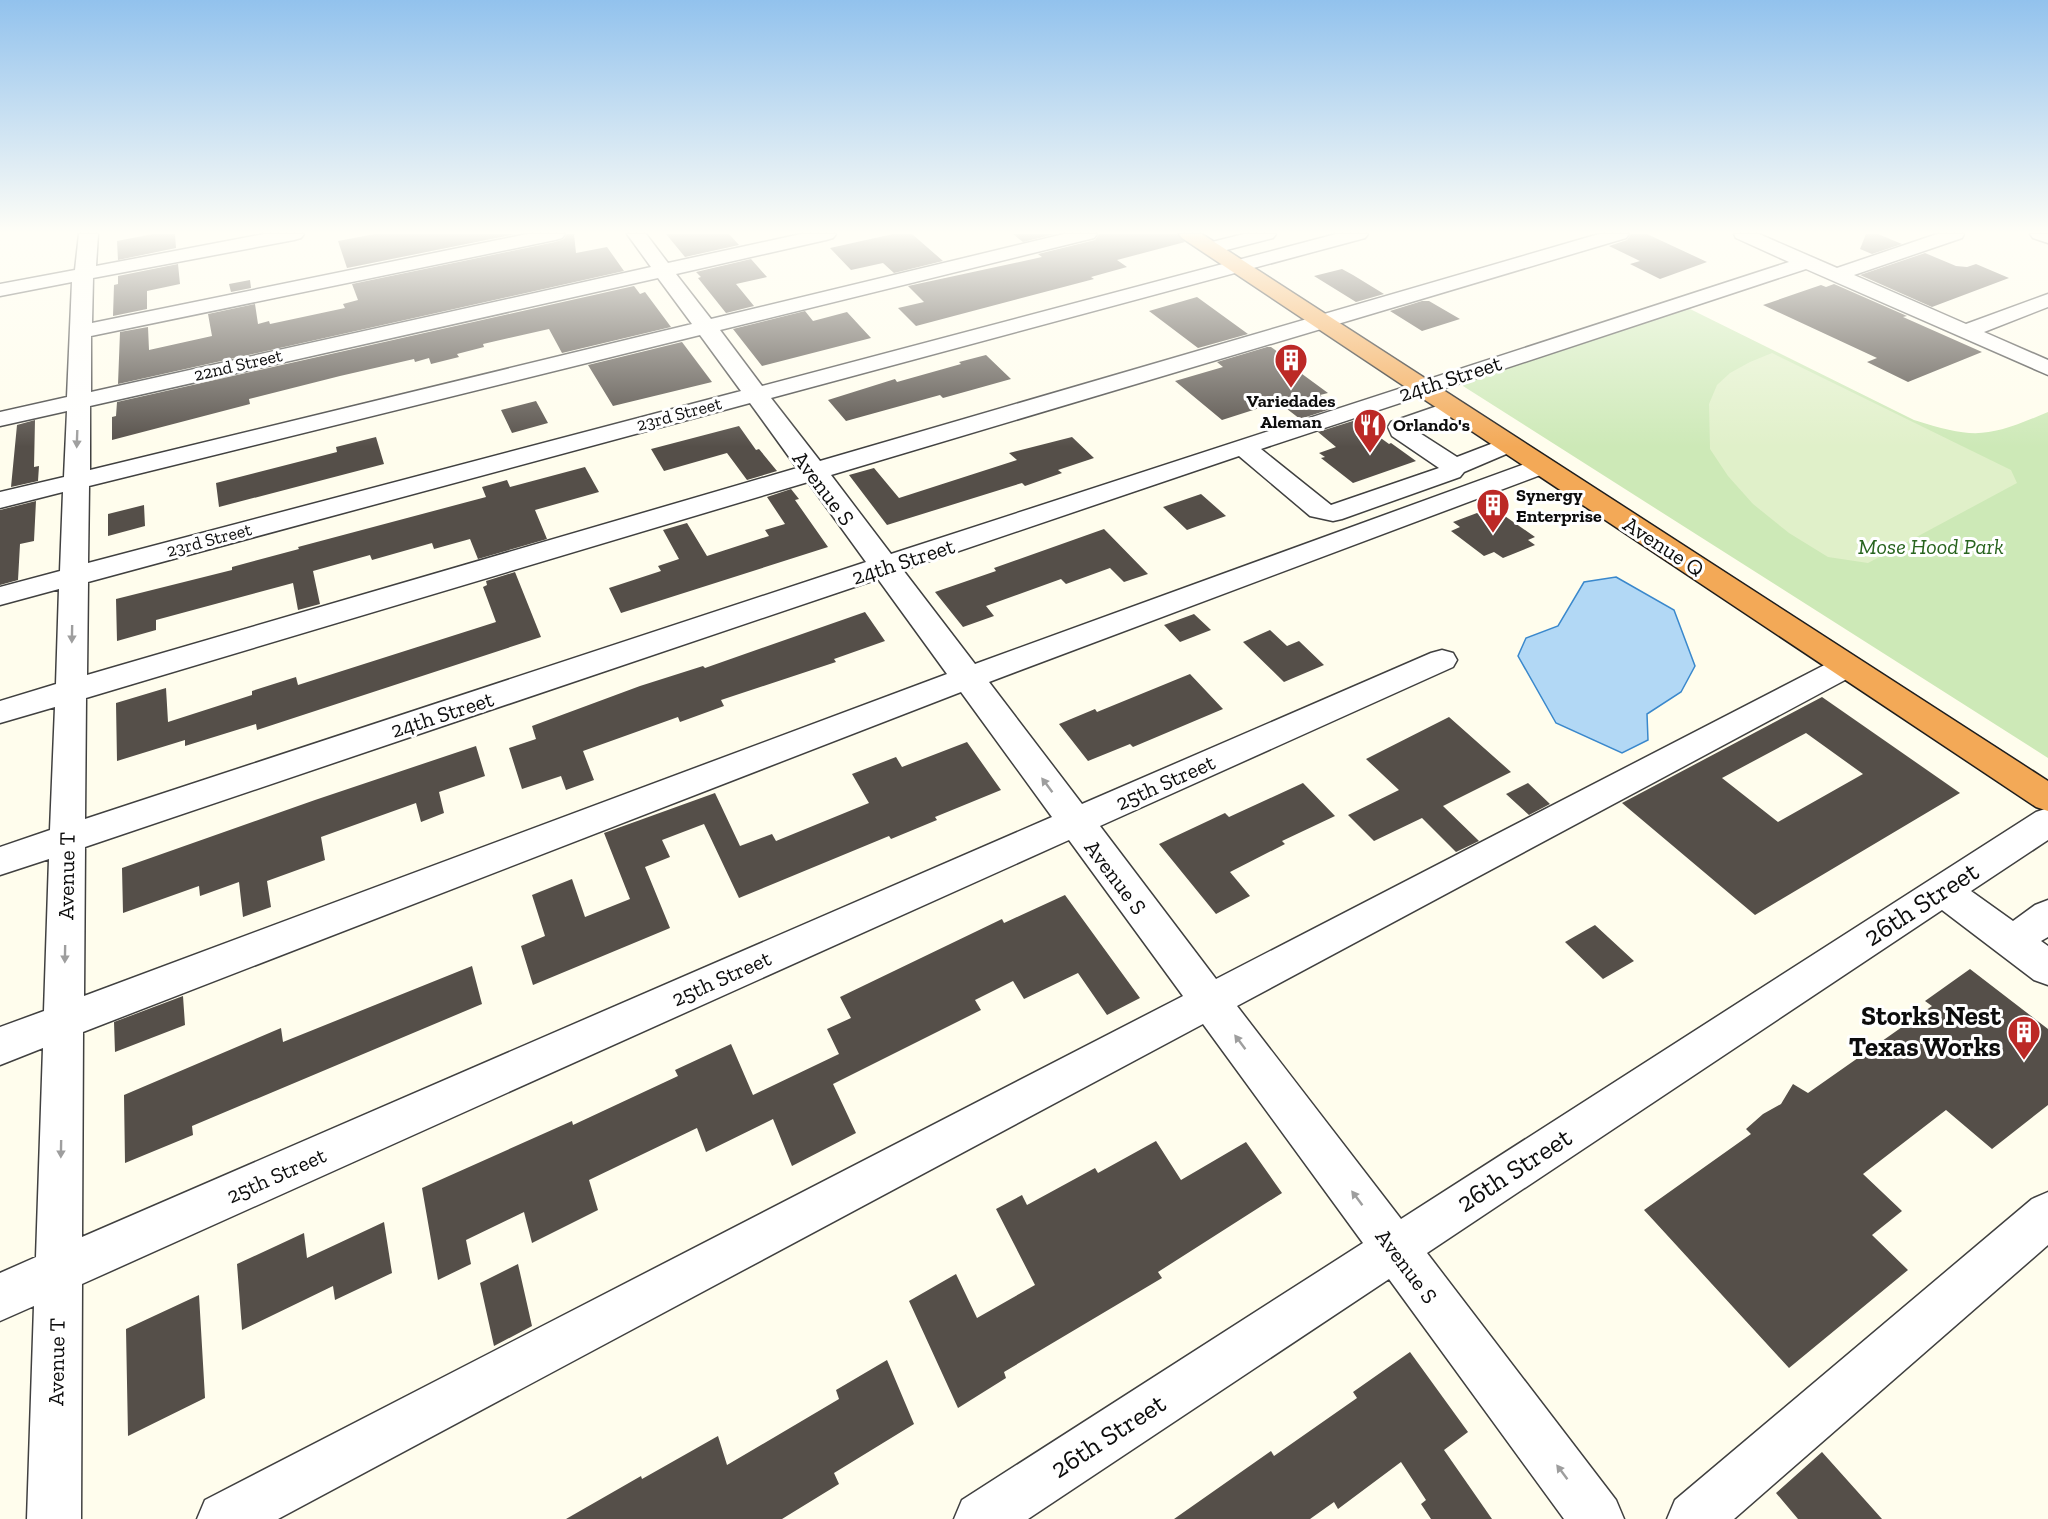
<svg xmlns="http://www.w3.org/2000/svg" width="2048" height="1519" viewBox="0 0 2048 1519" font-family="'Zilla Slab',serif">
<rect width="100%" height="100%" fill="#fffded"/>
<path fill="#cde9b7" d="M1686,307L1914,420C1976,440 1989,437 2048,412V758L1463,386V383Z"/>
<path fill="#e0f0c9" d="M1772,353L2011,470L2017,483L1868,563L1828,557L1789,533L1753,504L1728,476L1710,449L1709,404L1717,385L1730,373L1750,362Z"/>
<path fill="#b2d8f5" stroke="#3a88cc" stroke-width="1.5" d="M1616,577L1674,610L1695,666L1681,692L1647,714L1648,740L1622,753L1556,723L1518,656L1526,638L1558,626L1584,582Z"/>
<path fill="#554f49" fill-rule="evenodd" d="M153,234H175L176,248L118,260L117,241Z
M375,234H516L347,268L338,241Z
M567,234H574L576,253L607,247L624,271L118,384L120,332L148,327L149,350L212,336L208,314L255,304L258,324L269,321L270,324L345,308L343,304L358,300L352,284L555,242L564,239Z
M666,234H729L739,245L685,257Z
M893,234H912L943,261L894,273L883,263L851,270L830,248Z
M1013,234H1055L1023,242Z
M1099,234H1177L1185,242L1117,260L1127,267L1091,277L1094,279L916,326L898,308L924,302L908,286L1042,257L1038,254L1095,240Z
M1631,234H1647L1707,262L1660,279L1630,264L1640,261L1609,246L1627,240Z
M1866,234H1878L1902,244L1872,254L1860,249Z
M1925,253L1956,266L1967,267L1976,264L2009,278L1932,307L1860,275Z
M751,259L767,277L736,284L754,306L726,313L698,278L701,277L696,272Z
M178,264L180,284L147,291V309L113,316L114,285L118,284V276Z
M1342,269L1353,275L1384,294L1356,302L1314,276Z
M250,280L251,288L231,292L229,284Z
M1834,284L1907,316L1903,317L1982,352L1908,382L1867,362L1877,358L1763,305L1821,285L1826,287Z
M634,286L640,294L645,292L671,327L562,353L549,329L483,344L484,347L457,354L459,357L431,364L429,358L415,362L414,359L340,376L249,399L250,404L112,440V417L116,416L117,402Z
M1197,297L1248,334L1198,348L1149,311Z
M1422,301H1429L1460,319L1422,331L1390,311Z
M805,311L813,321L847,312L871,338L762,366L733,329Z
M682,342L712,382L613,406L588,365Z
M1267,347H1271L1303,370L1298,371L1328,393L1320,395L1337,407L1300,419L1278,402L1222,420L1175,381L1223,367L1217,362Z
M986,355L1011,379L943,398L940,395L846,421L828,400L895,379L897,382L961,364L959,362Z
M536,401L548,423L512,433L501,410Z
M35,420L34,467L39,466L38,481L11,487L17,425Z
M1356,420L1389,444L1391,443L1416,461L1353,483L1321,458L1325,457L1319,453L1336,447L1318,432Z
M739,426L756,450L759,449L777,471L747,480L727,453L664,471L651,449Z
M376,437L384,464L219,507L216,483L337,452L336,447Z
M1072,437L1094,458L1058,470L1062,473L1025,486L1022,483L887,525L849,475L874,468L899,498L1017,460L1009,453Z
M585,467L599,492L535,510L547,539L478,559L470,539L434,549L432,543L372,560L370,555L313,571L320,604L298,610L293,583L156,620V630L117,641L116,599L232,570V567L299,549L298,547L486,497L482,487L507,480L510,487Z
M791,489L799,499L795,500L828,547L621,613L609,588L661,571L658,566L679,559L663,530L687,523L707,556L769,536L765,530L785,524L767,497Z
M1201,494L1226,516L1187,530L1163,507Z
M36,501L34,541L20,544L18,580L0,585V510Z
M144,505L145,526L108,536V514Z
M1499,512L1535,537L1528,540L1535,545L1503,558L1494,552L1484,556L1451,531L1460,527L1453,522L1477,513L1484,518Z
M1104,529L1148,574L1124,582L1110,568L1066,584L1061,579L986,606L994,616L963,627L935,592L996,571L994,568Z
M515,572L541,637L257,730L256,724L185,746V740L117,761L116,703L166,688L168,722L252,695V691L296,677L298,685L496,622L483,587L487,585L486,581Z
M865,612L885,641L834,659L836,662L721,700L724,706L680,722L678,717L583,751L594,780L566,790L561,776L522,789L509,748L536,739L532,726L640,686L703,666L705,668Z
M1194,614L1211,630L1180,642L1164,625Z
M1270,630L1287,646L1299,641L1324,665L1284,682L1243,642Z
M1190,674L1223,709L1133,747L1130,744L1088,761L1059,724L1095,709L1097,712Z
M1822,697L1960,793L1755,915L1622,803ZM1806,733L1863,774L1778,822L1722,778Z
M1449,717L1511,772L1443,806L1479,841L1456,852L1422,818L1374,841L1348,815L1399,790L1366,759Z
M967,742L1001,790L935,817L937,820L891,839L889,836L739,898L704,824L662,840L670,857L645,867L670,928L533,985L521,946L545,936L532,895L572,879L585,917L630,899L604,833L715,793L740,846L772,834L776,841L869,803L852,774L896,757L902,767Z
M476,746L485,776L439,792L444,813L421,822L416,803L321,837L325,860L267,881L271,907L243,917L239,882L200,896L199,886L123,913L122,868L315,800Z
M1303,783L1335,816L1282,841L1285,844L1230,872L1250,896L1216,914L1159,844L1225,813L1229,817Z
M1528,783L1550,804L1529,815L1506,794Z
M1065,895L1140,998L1107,1015L1078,973L1024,999L1013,981L975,1000L981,1010L833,1084L856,1133L792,1166L773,1119L706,1152L697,1128L589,1180L598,1210L532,1243L524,1212L466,1240L471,1264L438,1280L422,1188L572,1121L573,1125L678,1076L675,1070L731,1044L753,1095L839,1054L827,1029L851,1018L840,997L1002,919L1004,923Z
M1595,925L1634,961L1603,979L1565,942Z
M472,966L482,1004L192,1126L193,1135L125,1163L124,1095L281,1028L283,1042Z
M1970,969L2048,1029V1105L1992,1149L1946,1110L1863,1174L1902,1211L1872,1235L1908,1270L1789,1368L1644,1210L1751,1134L1746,1129L1763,1114L1781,1104L1793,1084L1808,1093L1932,1006L1925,1001Z
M183,996L185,1025L115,1052L114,1022Z
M1156,1141L1181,1180L1246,1142L1282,1193L1158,1272L1162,1278L1004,1372L1006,1378L958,1408L909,1301L956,1274L977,1318L1035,1285L996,1209L1022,1195L1027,1205L1095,1168L1098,1173Z
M384,1222L392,1273L335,1300L333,1286L242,1330L237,1264L304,1233L307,1258Z
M518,1264L532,1326L494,1346L480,1283Z
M199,1295L205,1398L128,1436L126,1329Z
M1410,1352L1468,1432L1444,1450L1492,1519H1431L1421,1504L1426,1500L1401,1462L1338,1509L1334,1502L1310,1519H1174L1271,1451L1274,1456L1357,1398L1353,1392Z
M887,1360L914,1424L834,1473L839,1484L782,1519H566L641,1476L642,1479L718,1436L727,1465L839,1399L836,1390Z
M1822,1452L1882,1519H1798L1776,1493Z"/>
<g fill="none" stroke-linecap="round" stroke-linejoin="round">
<g stroke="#404040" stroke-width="3">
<path id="minor" d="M79,234H98L96,266L264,234H304L301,238L294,240L93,278L92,323L527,234H565L562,238L555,240L91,336V392L651,267L627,234H646L668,263L801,234H836L833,238L826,240L676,274L711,319L1064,234H1097L1094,238L720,330L762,386L1336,234H1368L1365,238L771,398L820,461L1599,234H1629L1626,238L831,475L891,554L1789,262L1736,238L1734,234H1759L1837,268L1937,234H1964L1962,238L1854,275L1966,324L2048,294V307L1984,332L2048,360V375L1806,269L1261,449L1331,505L1439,468L1392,436L1388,427L1391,422L1446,403L1454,401L1462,403L1466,408L1462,413L1415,430L1457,457L1509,437L1518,439L1521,444L1518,449L1464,472L1460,477L1342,519L1333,521L1310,516L1239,456L903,570L975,664L1533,461L1542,458L1551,461L1555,466L1551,471L989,682L1082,804L1431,653L1442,650L1453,653L1457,660L1453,667L1100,826L1216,979L1836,659L1847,656L1858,659L1862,666L1858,673L1237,1006L1401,1219L2036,812L2048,808V840L1971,891L2013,921L2035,905L2048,900V937L2041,941L2048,946V985L2034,980L1942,910L1427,1253L1616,1500L1624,1519H1564L1389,1279L1028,1519H954L962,1500L1363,1243L1203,1024L278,1519H197L205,1500L1183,996L1069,840L82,1284L81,1519H27L34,1306L0,1321V1273L36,1257L43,1048L0,1065V1027L44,1011L49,859L0,875V847L50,830L55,707L0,723V701L56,684L59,589L0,605V587L60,571L63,492L0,508V492L64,477L67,411L0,426V412L67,397L72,282L0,296V284L75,270ZM658,278L692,324L90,470V406ZM700,335L741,391L88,563L89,486ZM750,403L797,468L87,675L88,582ZM808,482L866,562L85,819L86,698ZM878,579L947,674L84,996L85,847ZM961,692L1052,817L82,1237L83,1032Z
M1244,234H1276L1273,238L1211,254L1204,252L1201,248L1204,244Z
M2030,234H2048V243L2033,238Z
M2048,1192V1245L1734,1519H1667L1675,1500L2032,1199Z"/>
</g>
<g stroke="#1e1e1e" stroke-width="3">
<path id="highway" d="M1179,234H1202L2048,781V811L2036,807L1182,238Z"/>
</g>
<use href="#minor" fill="#fff" fill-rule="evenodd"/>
<use href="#highway" fill="#f3a957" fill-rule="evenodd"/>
</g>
<defs><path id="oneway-solid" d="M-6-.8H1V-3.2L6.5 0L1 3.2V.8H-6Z" transform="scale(1.5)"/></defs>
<g fill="#9e9e9e">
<use href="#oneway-solid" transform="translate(77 439) rotate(92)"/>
<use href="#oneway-solid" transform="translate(72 634) rotate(91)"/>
<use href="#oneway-solid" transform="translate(1047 785) rotate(-127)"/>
<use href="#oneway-solid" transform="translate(65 954) rotate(91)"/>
<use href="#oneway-solid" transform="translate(1240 1042) rotate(-127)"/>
<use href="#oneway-solid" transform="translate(61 1149) rotate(91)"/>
<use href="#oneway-solid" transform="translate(1357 1198) rotate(-127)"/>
<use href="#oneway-solid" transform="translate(1562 1472) rotate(-127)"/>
</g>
<linearGradient id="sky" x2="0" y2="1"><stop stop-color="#92c2ed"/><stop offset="0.52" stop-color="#fffef7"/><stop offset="1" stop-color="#fffef7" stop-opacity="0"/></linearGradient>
<rect width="2048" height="447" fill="url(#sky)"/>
<defs>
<g id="building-pin" transform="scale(1.725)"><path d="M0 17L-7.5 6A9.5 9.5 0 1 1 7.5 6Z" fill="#bc2926" stroke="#fff"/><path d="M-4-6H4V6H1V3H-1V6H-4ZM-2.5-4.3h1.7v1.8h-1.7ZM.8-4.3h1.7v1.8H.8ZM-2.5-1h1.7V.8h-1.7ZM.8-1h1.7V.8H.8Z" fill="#fff"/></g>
<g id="restaurant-pin" transform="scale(1.725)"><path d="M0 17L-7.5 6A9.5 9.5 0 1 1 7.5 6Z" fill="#bc2926" stroke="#fff"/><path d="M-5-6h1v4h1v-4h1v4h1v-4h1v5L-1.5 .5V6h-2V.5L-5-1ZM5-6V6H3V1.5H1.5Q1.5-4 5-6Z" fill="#fff"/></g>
</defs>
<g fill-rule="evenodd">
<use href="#building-pin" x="1291" y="360"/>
<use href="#restaurant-pin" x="1370" y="425"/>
<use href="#building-pin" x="1493" y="505"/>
<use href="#building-pin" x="2024" y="1032"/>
</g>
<g text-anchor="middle" stroke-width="6" stroke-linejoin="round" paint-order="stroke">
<g font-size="18" fill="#0d0d0d" stroke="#fff">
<text transform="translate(238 365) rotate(-13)" y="6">22nd Street</text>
<text transform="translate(679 414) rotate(-15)" y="6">23rd Street</text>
<text transform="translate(209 540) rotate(-15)" y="6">23rd Street</text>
</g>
<g font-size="18" font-weight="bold" fill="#0d0d0d" stroke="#fff" text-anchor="start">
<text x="1291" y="407" text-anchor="middle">Variedades<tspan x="1291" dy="21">Aleman</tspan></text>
<text x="1393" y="431">Orlando's</text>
<text x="1516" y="501">Synergy<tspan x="1516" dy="21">Enterprise</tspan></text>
</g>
<g font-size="22" fill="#0d0d0d" stroke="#fff">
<text transform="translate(1450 378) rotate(-18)" y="8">24th Street</text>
<text transform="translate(824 488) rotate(53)" y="8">Avenue S</text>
<text transform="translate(1664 546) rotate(33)" y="8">Avenue Q</text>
<text transform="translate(903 561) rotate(-18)" y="8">24th Street</text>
<text transform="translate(442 714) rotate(-18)" y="8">24th Street</text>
<text transform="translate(1165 782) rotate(-24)" y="8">25th Street</text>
<text transform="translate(66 876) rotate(-89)" y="8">Avenue T</text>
<text transform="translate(1116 877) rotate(53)" y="8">Avenue S</text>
<text transform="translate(721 978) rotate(-24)" y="8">25th Street</text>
<text transform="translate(276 1175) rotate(-24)" y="8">25th Street</text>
<text transform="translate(1407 1266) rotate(53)" y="8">Avenue S</text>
<text transform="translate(56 1362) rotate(-89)" y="8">Avenue T</text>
</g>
<g font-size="22" font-style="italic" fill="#28641e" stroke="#fff">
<text x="1931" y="554">Mose Hood Park</text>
</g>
<g font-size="27" fill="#0d0d0d" stroke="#fff">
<text transform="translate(1921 904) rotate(-33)" y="9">26th Street</text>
<text transform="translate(1514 1170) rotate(-33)" y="9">26th Street</text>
<text transform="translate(1108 1436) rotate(-33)" y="9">26th Street</text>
</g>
<g font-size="27" font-weight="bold" fill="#0d0d0d" stroke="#fff" text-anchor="end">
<text x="2001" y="1025">Storks Nest<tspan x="2001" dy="31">Texas Works</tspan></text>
</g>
</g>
</svg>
